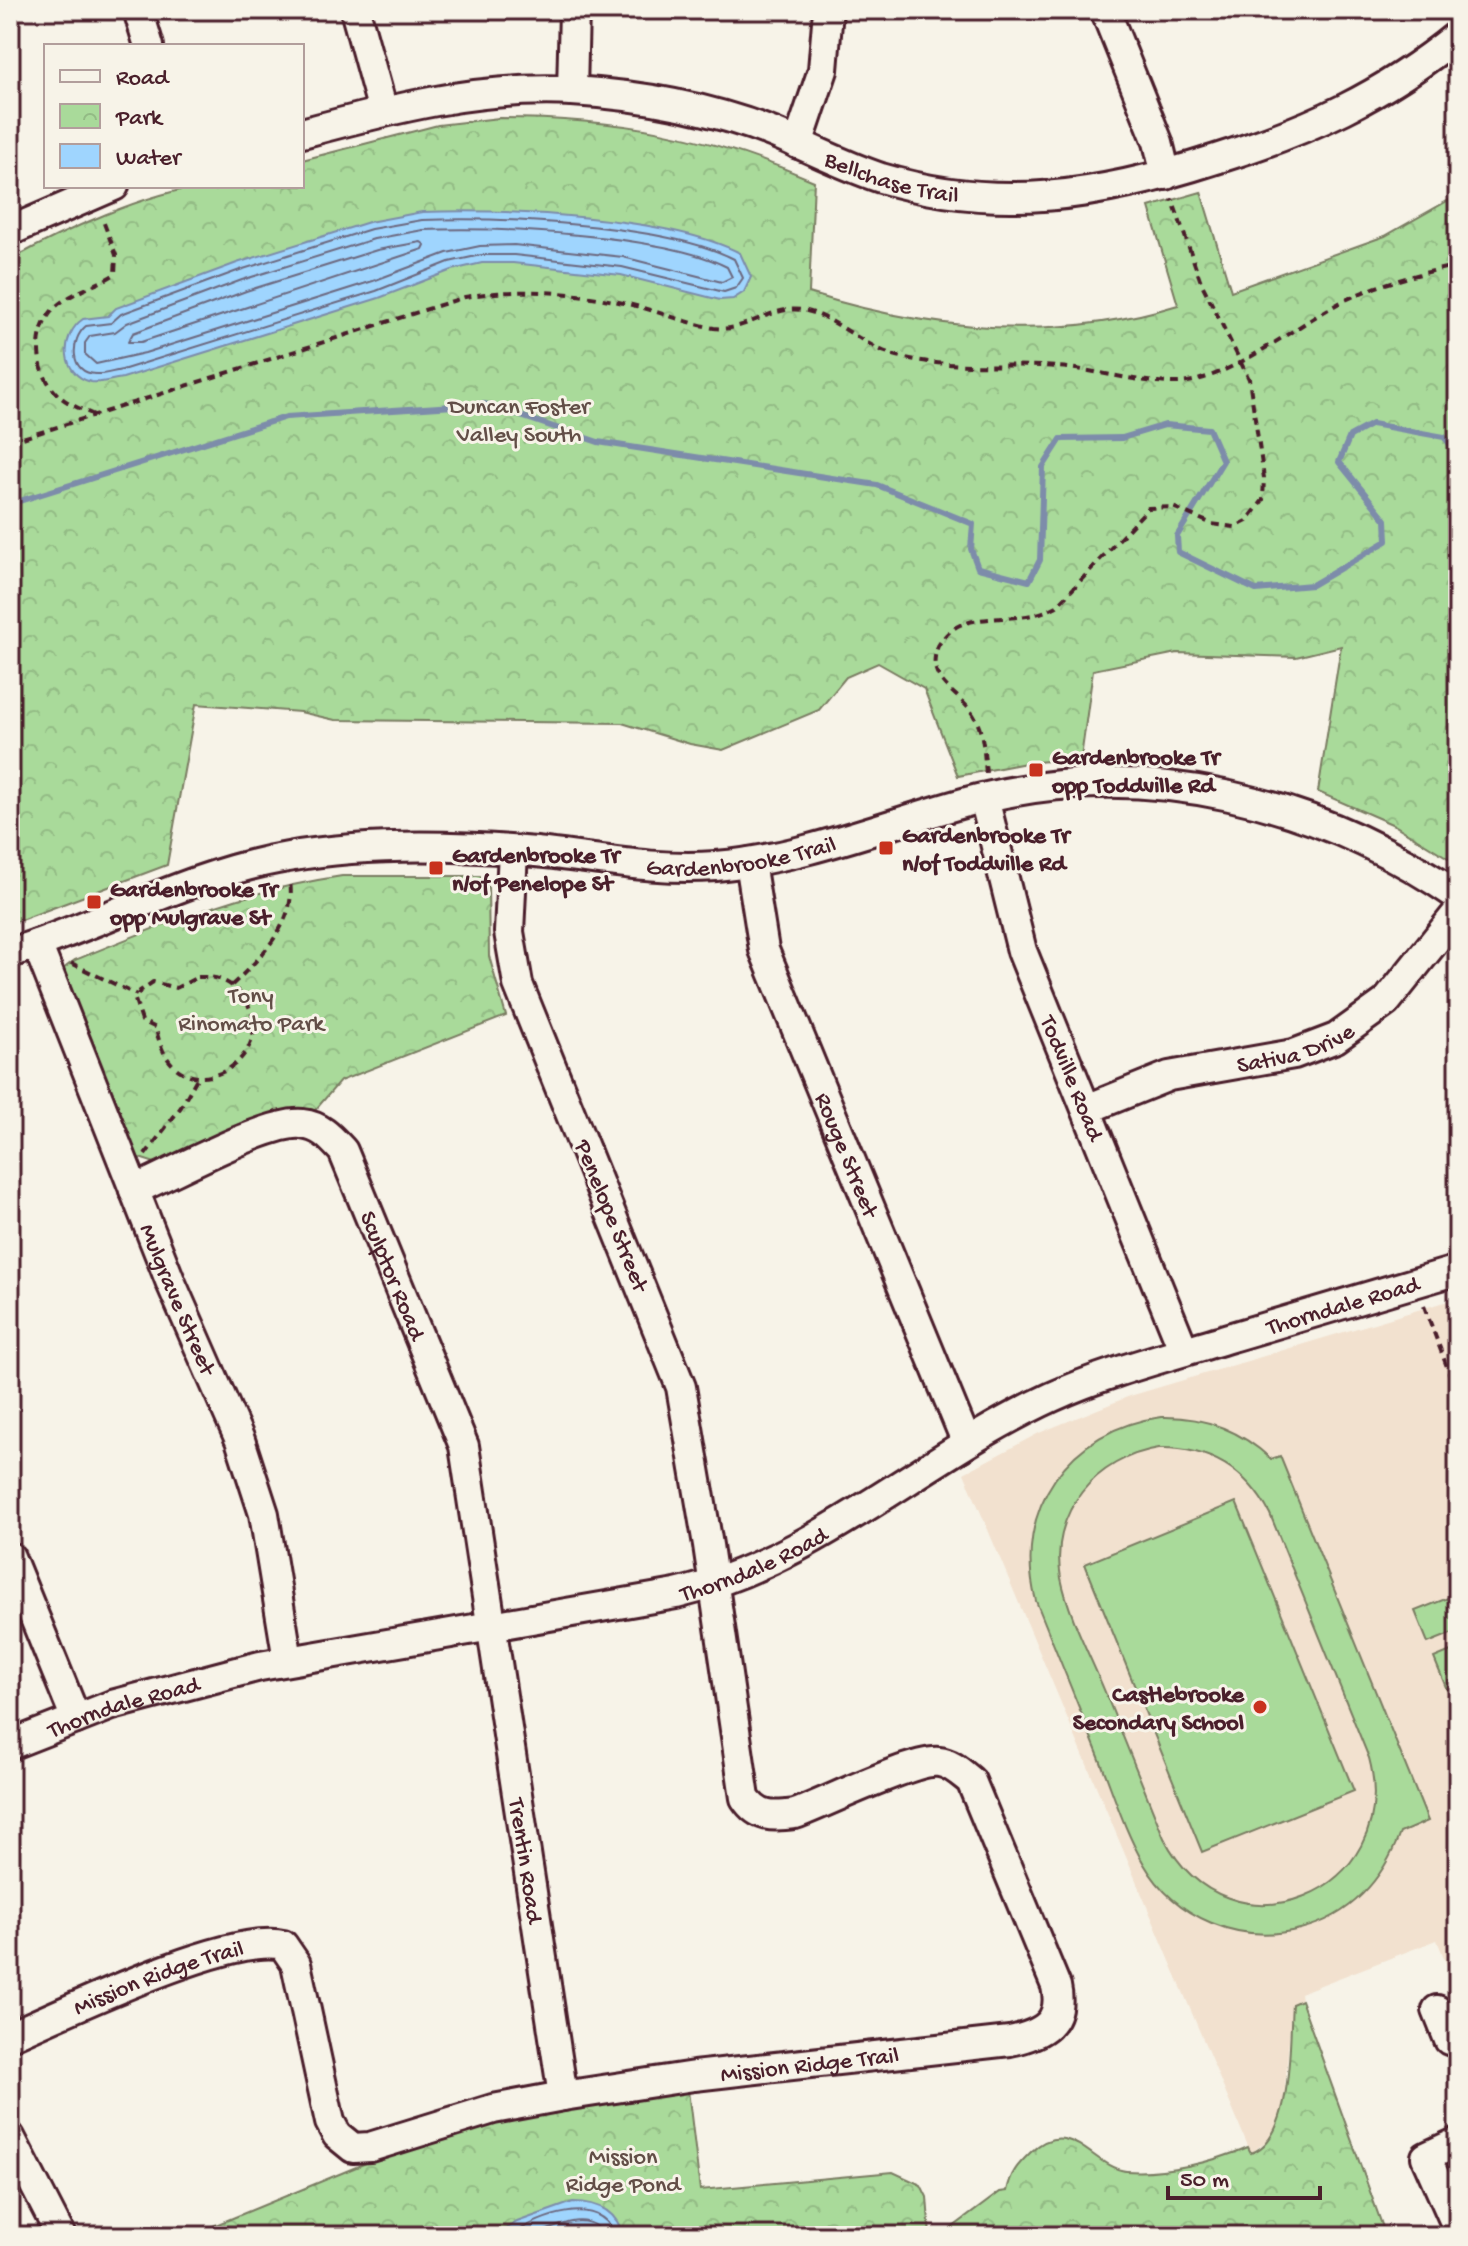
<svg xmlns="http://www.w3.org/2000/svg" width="1468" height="2246" viewBox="0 0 1468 2246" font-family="'Gochi Hand',sans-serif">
<defs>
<pattern id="park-crowns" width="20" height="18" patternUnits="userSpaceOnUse" patternTransform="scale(2)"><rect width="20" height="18" fill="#a9da9a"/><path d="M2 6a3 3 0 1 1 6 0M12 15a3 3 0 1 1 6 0" fill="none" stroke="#93bb85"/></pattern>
</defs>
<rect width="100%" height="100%" fill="#f7f3e8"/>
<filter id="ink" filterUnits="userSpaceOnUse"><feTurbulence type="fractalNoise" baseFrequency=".0125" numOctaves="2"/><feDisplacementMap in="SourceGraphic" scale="16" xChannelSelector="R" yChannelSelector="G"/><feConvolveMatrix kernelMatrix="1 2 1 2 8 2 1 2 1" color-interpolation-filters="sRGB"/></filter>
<g filter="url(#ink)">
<path fill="#f2e1cf" d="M1458,1298V1993L1437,1940L1300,1993L1301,2000L1292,2004L1283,2111L1273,2136L1251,2153L964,1473L1039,1433L1130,1396Z"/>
<path fill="url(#park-crowns)" stroke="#7a7c62" stroke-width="2" d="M499,118C616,118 707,134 814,181L809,293C930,331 1056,342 1178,305L1149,207L1201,192L1231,291L1385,236L1458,195V864L1394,825L1318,792L1341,646L1296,657L1177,653L1093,670L1081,758L1026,763L958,776L924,689L878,663L846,677L819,710L723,750L690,744L622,723L335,720L300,712L196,704L167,865L10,924V260C61,232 147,192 204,186C236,182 270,186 302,186V160L438,125Z
M342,876H480L488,885L489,956L506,1016L340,1081L312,1114L158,1164L136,1157L62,976L63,969L75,960C168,922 241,891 342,876Z
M1301,2000L1386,2236H941L1000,2192L1007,2191C1011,2171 1018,2165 1032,2151C1071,2115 1093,2168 1126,2171C1164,2174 1214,2162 1248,2147L1251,2153C1294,2139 1289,2041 1292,2004Z
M688,2090L700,2190L893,2172L921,2185L927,2197L930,2236H189L366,2163L479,2125Z"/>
<path fill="#a9da9a" stroke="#7a7c62" stroke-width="2" fill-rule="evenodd" d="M1162,1417C1204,1416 1240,1430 1271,1459L1280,1456L1428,1821L1400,1833C1383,1880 1350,1917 1300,1929C1240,1945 1175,1918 1144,1864C1124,1830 1112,1789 1097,1752C1077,1702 1056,1651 1036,1601C1012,1510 1069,1428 1162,1417ZM1159,1448C1209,1447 1247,1470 1270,1514L1369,1758C1405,1894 1228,1964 1164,1838C1145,1790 1125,1741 1105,1692C1090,1655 1069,1617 1061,1578C1049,1512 1096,1458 1159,1448Z
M1236,1502L1354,1791L1202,1852L1085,1564Z
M1458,1594V1631L1428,1643L1415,1611Z
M1458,1648V1685L1447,1690L1434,1658Z"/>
<path fill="#9fd5fe" stroke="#7d8caa" stroke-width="2" d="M422,212C505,209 668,216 740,253L751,277L744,292L733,299L720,300L621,275L513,263H482L452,270L379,298L123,378C113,379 101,384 91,382C60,374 60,335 83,319L108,316L116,308L237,263L369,222Z
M573,2202C597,2202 617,2211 623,2236H494L517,2222Z"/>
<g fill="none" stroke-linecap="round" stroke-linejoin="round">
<path stroke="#6c687f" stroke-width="2" d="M422,220C500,217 666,224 734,259L743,278L736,288L724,292L622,267L514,255H481L449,262L376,291L122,370C114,371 104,375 96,374C69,374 70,339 86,326L111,323L121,314L240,270L371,229Z
M423,230C496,227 663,234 727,267L732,277L722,282L623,257L514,245L480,246L447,253L373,281L145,353L96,364L85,354V343L90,336L115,332L127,323L242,280L374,239Z
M421,242L425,245L423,249L141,342H128L133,333L246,291L377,250Z
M509,2236C538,2218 599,2191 615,2236
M532,2236C556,2228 588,2207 605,2236"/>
<path stroke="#7d8caa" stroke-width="6" d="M10,504L286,417L485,404L598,442L877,485L973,524L971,549L978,568L1029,581L1040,560L1043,467L1061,439L1122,438L1165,425L1209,429L1223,461L1177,536L1178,552L1256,590L1312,585L1387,541L1386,520L1339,462L1350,436L1372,424L1444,437L1458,453"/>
<g stroke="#4a1f2b" stroke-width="34">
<g id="minor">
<path d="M138,10L149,46"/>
<path d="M355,10L383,111"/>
<path d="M1105,10L1158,142L1166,175"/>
<path d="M572,91L574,10"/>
<path id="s1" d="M302,133C391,109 479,86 572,91C639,95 711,108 774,133C810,148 844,166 881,178C999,213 1102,196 1216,159C1309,130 1382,97 1458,35"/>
<path d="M798,144L823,70L828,10"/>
<path d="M10,231L114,186"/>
<path id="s2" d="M984,798L1022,951L1184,1351"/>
<path id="s3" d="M750,862L764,950L966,1441"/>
<path id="s4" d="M37,944L171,1283L240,1440L264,1514L288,1660"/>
<path id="s5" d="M10,953C103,924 191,873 288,857C367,843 456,845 536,852C596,858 655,871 716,866C807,858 890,822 978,799C1145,757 1319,800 1458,896"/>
<path id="s6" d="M1087,1109L1169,1076L1294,1054L1336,1038L1386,1002L1458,912"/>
<path id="s7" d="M134,1190C169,1175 269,1120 302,1124C321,1126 331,1138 343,1151L464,1446L563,2096"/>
<path d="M10,1557L76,1719"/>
<path id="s8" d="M10,1745L112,1705L260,1666L676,1594C817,1561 923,1456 1052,1397C1107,1372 1167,1357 1225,1339C1302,1316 1380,1293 1458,1270"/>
<path d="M1437,2010L1449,2040L1458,2043"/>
<path id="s9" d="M10,2036C65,2012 231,1932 283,1945L296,1964L330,2122L337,2135L353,2148L370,2147L493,2109L563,2096L694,2076L1010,2041C1042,2034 1064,2023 1056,1986L971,1781C961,1773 951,1763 939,1762C916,1758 823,1804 795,1814C773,1817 758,1818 745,1798L708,1545L681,1387L518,984L509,932L513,851"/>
<path d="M10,2137L61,2236"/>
<path d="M1458,2142L1426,2157L1458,2229"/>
</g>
</g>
<path stroke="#4a1f2b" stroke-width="4" stroke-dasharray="8 6" stroke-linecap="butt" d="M94,415C79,408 62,402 52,388C33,364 34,323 60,303C76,291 98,285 115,274L116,255L102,218
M10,442L465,297C521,287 577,292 632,305C660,312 687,323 714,328C745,333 771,305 802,310C833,315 861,345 894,355C950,371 1011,362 1068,368C1104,372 1140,383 1176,383C1223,383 1292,329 1332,307C1371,285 1415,275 1458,265
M986,773C984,755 984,734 975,718C962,692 923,682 938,646C943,637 951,629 960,625C991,613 1024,624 1057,606L1148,508L1173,507L1212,524L1235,527L1247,521L1263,500L1264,478L1249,379L1201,282L1172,199
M71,963L137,995
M198,977C217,976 230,981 242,996C291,1055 174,1127 156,1028L142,1021L135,1000L140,991L153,982L176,988Z
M232,985C258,960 297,923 290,882
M145,1155L181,1107L197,1078
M1424,1306L1458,1396"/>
<use href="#minor" stroke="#f7f3e8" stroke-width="28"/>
</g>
</g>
<g fill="#c8321e" stroke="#f7f3e8" stroke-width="3">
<rect x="1028" y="762" width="16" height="16" rx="4"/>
<rect x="878" y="840" width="16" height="16" rx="4"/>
<rect x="428" y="860" width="16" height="16" rx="4"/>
<rect x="86" y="894" width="16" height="16" rx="4"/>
<circle cx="1260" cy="1707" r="8"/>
</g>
<g text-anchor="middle" stroke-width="6" stroke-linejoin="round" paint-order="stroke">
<g font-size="24" fill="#4a1f2b" stroke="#f7f3e8">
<text dy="8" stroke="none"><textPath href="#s1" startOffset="608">Bellchase Trail</textPath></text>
<text dy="8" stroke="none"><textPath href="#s5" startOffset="750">Gardenbrooke Trail</textPath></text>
<text dy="8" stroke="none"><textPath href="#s6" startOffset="218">Sativa Drive</textPath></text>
<text dy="8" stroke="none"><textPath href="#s2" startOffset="294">Todville Road</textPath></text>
<text dy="8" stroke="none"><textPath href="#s3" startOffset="310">Rouge Street</textPath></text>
<text transform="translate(613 1215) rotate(68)" y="8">Penelope Street</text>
<text dy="8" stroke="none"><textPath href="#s7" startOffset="366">Sculptor Road</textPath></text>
<text dy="8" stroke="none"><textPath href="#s4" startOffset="382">Mulgrave Street</textPath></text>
<text dy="8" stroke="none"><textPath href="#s8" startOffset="1416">Thorndale Road</textPath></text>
<text dy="8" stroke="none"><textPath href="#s8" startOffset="768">Thorndale Road</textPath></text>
<text dy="8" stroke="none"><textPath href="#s8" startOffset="120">Thorndale Road</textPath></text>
<text dy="8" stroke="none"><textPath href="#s7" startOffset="970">Trentin Road</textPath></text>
<text dy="8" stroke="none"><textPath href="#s9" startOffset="160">Mission Ridge Trail</textPath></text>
<text dy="8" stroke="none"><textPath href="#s9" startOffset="976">Mission Ridge Trail</textPath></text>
</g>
<g font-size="24" fill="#624e47" stroke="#f7f3e8">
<text x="519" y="413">Duncan Foster<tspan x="519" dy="28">Valley South</tspan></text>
<text x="251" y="1002">Tony<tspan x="251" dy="28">Rinomato Park</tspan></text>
<text x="623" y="2163">Mission<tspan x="623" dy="28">Ridge Pond</tspan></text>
</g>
<g font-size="24" font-weight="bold" fill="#4a1f2b" stroke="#f7f3e8" text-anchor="start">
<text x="1052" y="764">Gardenbrooke Tr<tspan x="1052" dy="28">opp Toddville Rd</tspan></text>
<text x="902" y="842">Gardenbrooke Tr<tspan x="902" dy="28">n/of Toddville Rd</tspan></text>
<text x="452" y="862">Gardenbrooke Tr<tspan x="452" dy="28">n/of Penelope St</tspan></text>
<text x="110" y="896">Gardenbrooke Tr<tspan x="110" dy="28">opp Mulgrave St</tspan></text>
<text x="1244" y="1701" text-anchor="end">Castlebrooke<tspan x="1244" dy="28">Secondary School</tspan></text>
</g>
</g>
<rect width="1468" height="2246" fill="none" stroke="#f7f3e8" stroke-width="40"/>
<rect x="20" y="20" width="1428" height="2206" fill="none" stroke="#4a1f2b" stroke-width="3" filter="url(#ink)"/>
<rect x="44" y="44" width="260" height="144" fill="#f7f3e8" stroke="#b29e9c" stroke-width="2"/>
<rect x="60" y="70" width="40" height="12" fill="#f7f3e8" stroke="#b29e9c" stroke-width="2"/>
<text x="116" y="84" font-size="24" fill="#4a1f2b">Road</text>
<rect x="60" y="104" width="40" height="24" fill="url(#park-crowns)" stroke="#b29e9c" stroke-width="2"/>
<text x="116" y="124" font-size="24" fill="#4a1f2b">Park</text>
<rect x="60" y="144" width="40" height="24" fill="#9fd5fe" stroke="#b29e9c" stroke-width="2"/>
<text x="116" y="164" font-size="24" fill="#4a1f2b">Water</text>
<path d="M1168 2186v12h152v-12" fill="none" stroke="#4a1f2b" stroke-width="4"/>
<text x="1180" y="2186" font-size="24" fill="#4a1f2b" stroke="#f7f3e8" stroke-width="6" paint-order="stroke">50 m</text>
</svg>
